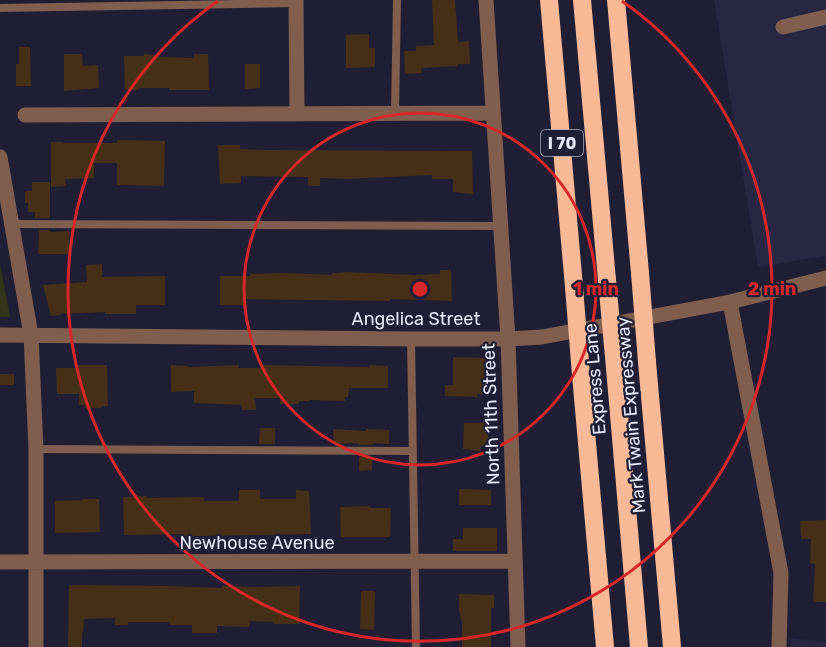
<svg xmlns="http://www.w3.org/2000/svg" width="826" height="647" viewBox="0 0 826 647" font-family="Rubik,sans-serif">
<rect width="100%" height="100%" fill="#1f1e35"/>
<path fill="#272643" d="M714,0H826V256L758,267Z
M790,638L826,642V647H790Z"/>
<path fill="#333518" d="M0,263L10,317H0Z"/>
<path fill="#452f16" d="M432,0H455L458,42L469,41L470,64H457L458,66L421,68L422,73L405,74L404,51H416V46L434,45Z
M369,34V48H375V67L346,68V35Z
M19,47H30L31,86H16V64H19Z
M64,54H82L83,66L98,65L99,88L64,91Z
M144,54L157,55V57L194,58V54H208L209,90H169V88H139V90H125L124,56H144Z
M245,64H260V88L245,89Z
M117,140L165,141L164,186L117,185V163H94V178L65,179L66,186L51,187V142H63V143H117Z
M218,145H240V149L264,150L472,151L473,194L453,192V179H432V175L346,179L320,178V186H308V177L241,176V183L220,184Z
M32,182H50V218H35V212H28V203H25V191H32Z
M39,230H50V232L69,231V254H38Z
M102,264V277L165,276V305H136V314H105V312L61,314V315L51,316L43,285L87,282L86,265Z
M440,270H451L452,301L390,299V301L243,299V305H220V276H250V274L282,273L332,275V273L348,272L414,275L440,274Z
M453,357L486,358L487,394H477V397L445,396V385H453Z
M78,365H107L108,406H102L101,408H85V405H79V394H57L56,368H79Z
M171,365L188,366V367L239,365V368H262V365L369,367V365L388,366V388H349L348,397H345V401L310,400V401H299V404H280V398H255L256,410H242L241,405L194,403V391L171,392Z
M0,374H14V385H0Z
M464,423H488V447L481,446L480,451L463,449Z
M260,428H275V444H259Z
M333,429L366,431V429L389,430V444L373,443V445H359V443L334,444Z
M359,457H372V470L359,471Z
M459,489L491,490V505H459Z
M239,490H260V499H296V490L309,491L311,534L205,536H181V534L124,535L123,497L147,496V498L204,497V501H239Z
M82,499H99L100,532L55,533V501L82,500Z
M369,506V508H391L390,537H341L340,507Z
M826,520V602H813L815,564L810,563L811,539H801L800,521Z
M463,528H497V551H453V539H463Z
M69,585L169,586L222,588V586L260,587L300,586L299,624H273V622L250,621L249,627L217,626V633H192V625H169V622H128V625H115V618L85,619L84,620L83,633H82V647H68Z
M361,591H375L374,630L360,629Z
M459,594L494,595V608H491V647H462V623L459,611Z"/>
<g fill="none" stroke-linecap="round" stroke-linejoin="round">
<path stroke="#7f5e4e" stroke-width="8" d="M0,8L296,3
M395,113L397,0
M11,224L501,226
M411,339L416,647
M36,449L413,451"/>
<path stroke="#7f5e4e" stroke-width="15" d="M296,0L297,114
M486,0L508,339L518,647
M783,27L826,17
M25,115L493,113
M0,157L31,335L36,449V647
M730,302L781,573L779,647
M0,335L411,339H508L542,337L730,302L826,278
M0,562L515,561"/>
<path stroke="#f9b896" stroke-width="18" d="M549,0L574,287
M582,0L607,280
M616,0L640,273
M647,362L672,647
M615,368L639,647
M581,375L605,647"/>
<path stroke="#f9b896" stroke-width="18" d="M640,273L647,362
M607,280L615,368
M574,287L581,375"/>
</g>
<g fill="none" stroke="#d62828" stroke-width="3">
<circle cx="420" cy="289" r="176"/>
<path d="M622 1A352 352 0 1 1 218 1"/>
</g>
<g text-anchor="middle" stroke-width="4.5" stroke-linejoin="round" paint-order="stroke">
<rect fill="#1f1e35" stroke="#acacbe" stroke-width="1.5" x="541" y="130" width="42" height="26" rx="4.5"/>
<g font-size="16" font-weight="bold" fill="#e8e9f9">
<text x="562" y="149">I 70</text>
</g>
<g font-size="18" fill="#e8e9f9" stroke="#1f1e35">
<text x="416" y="325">Angelica Street</text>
<text transform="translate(595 379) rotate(-95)" y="6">Express Lane</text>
<text transform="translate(491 414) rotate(-92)" y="6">North 11th Street</text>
<text transform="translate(631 415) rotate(-95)" y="6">Mark Twain Expressway</text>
<text x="257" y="549">Newhouse Avenue</text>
</g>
</g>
<circle cx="420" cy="289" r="9" fill="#d62828" stroke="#1f1e35" stroke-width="3"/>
<g font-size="18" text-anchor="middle" font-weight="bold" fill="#d62828" stroke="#1f1e35" stroke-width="4.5" stroke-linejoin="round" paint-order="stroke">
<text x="596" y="295">1 min</text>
<text x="772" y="295">2 min</text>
</g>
</svg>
